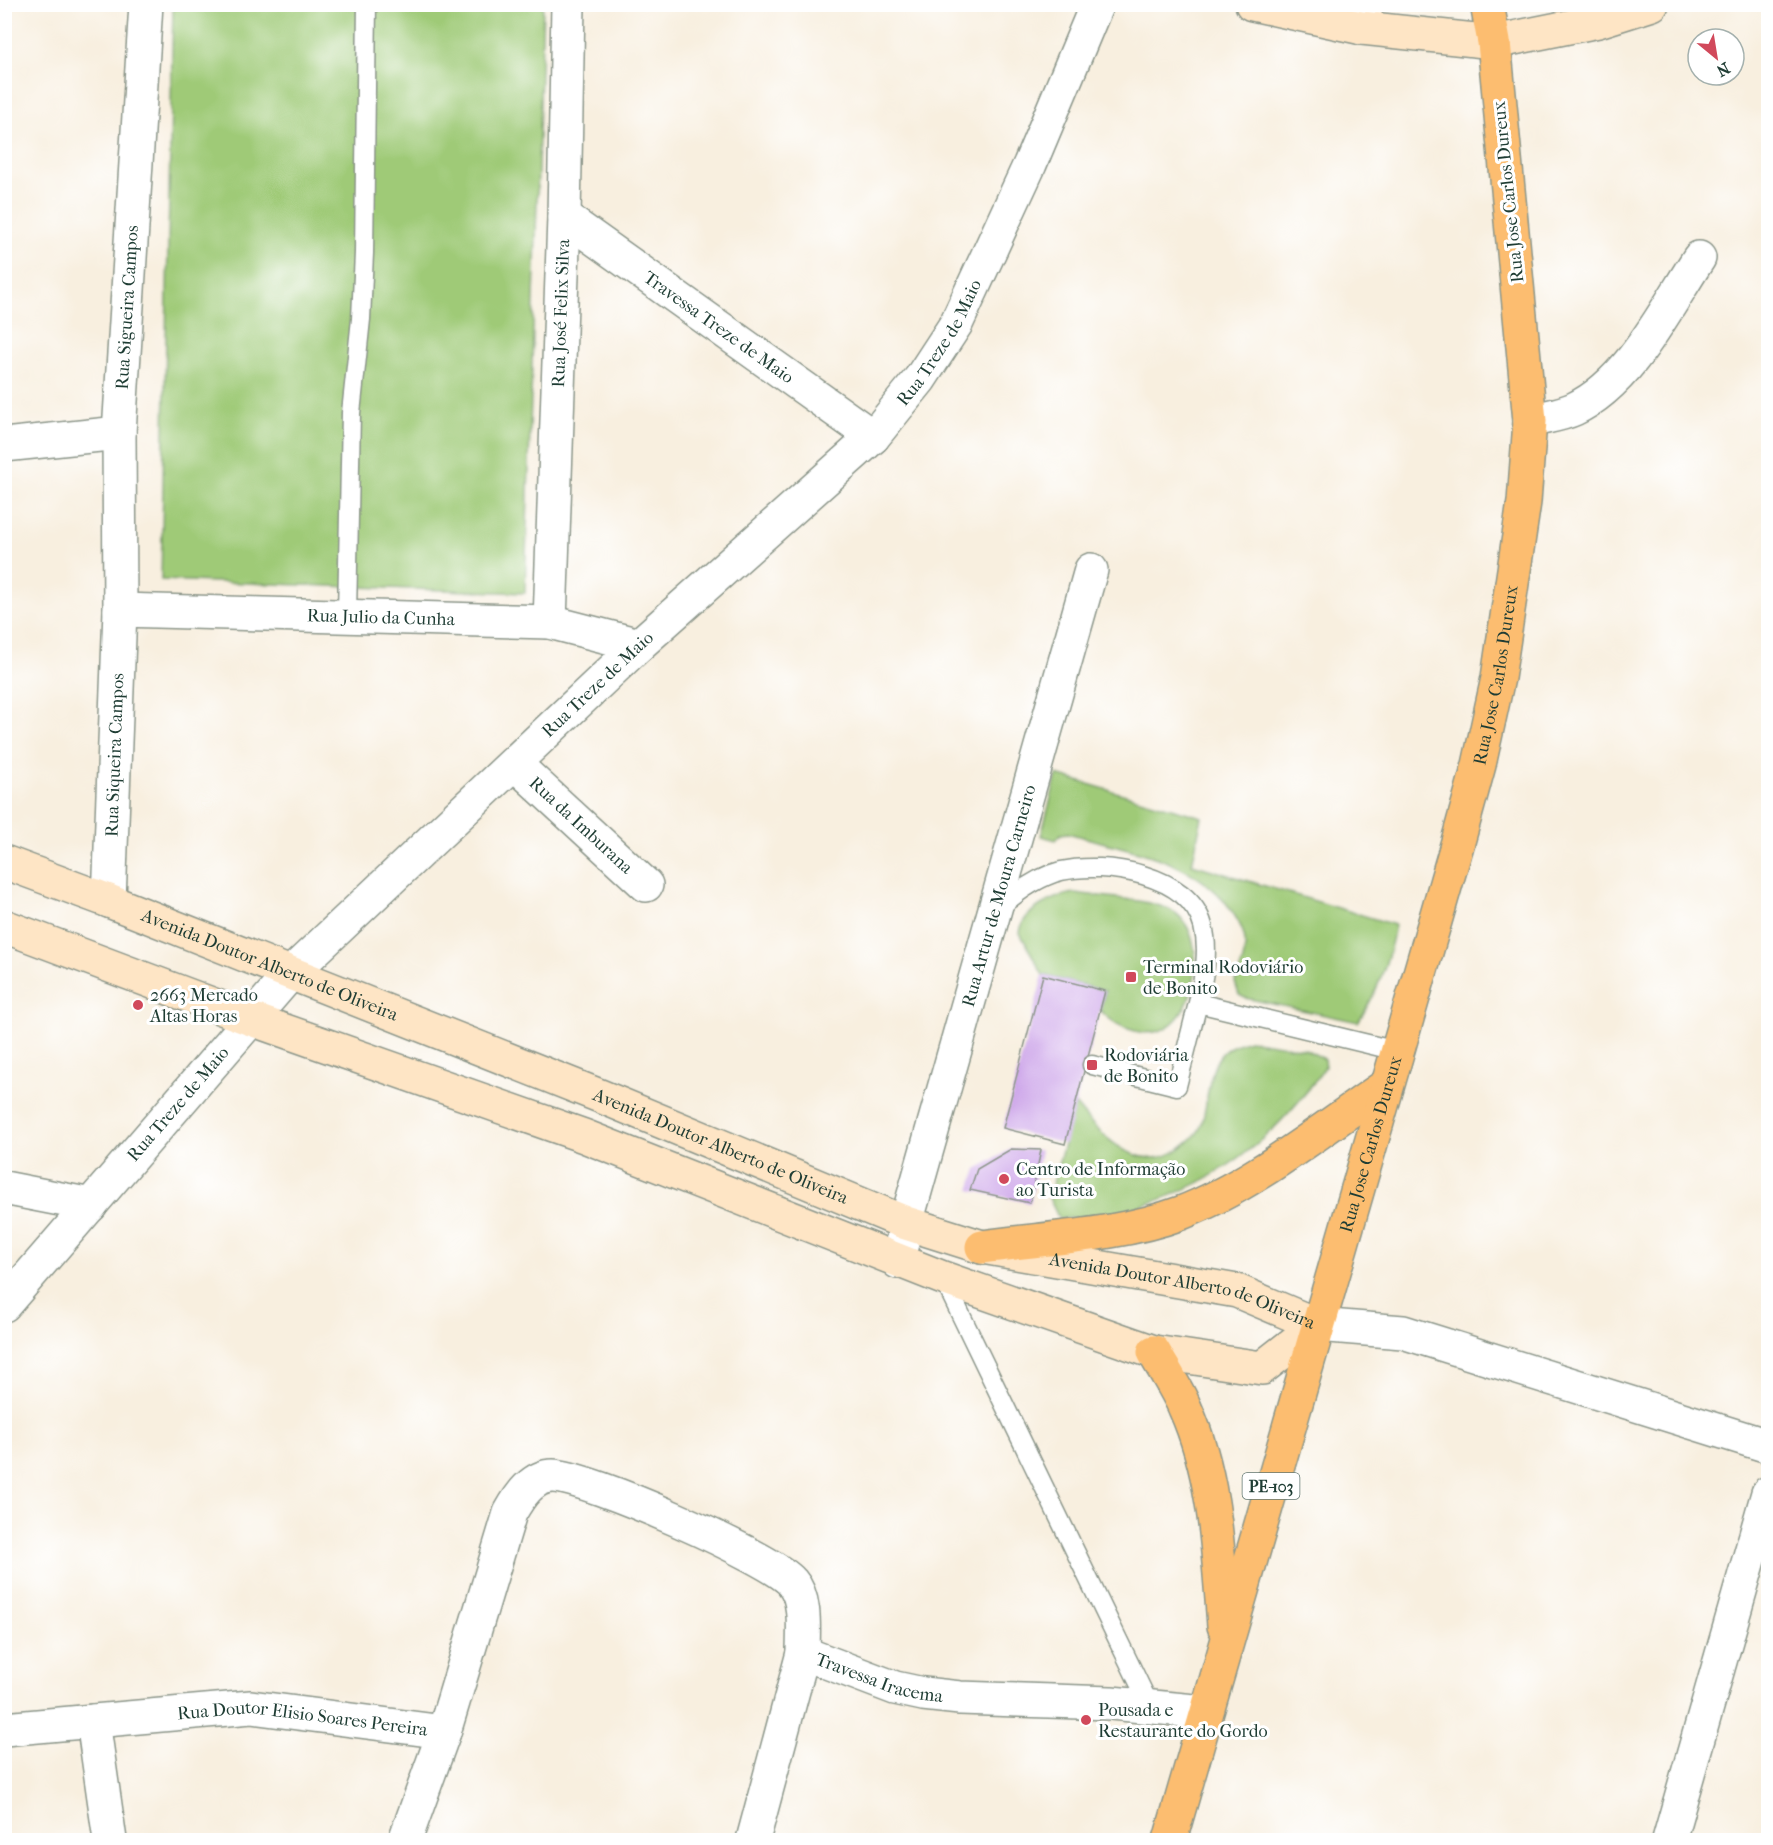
<svg xmlns="http://www.w3.org/2000/svg" width="1773" height="1845" viewBox="0 0 1773 1845" font-family="'IM FELL French Canon',serif">
<rect width="100%" height="100%" fill="#fff"/>
<filter id="ink" filterUnits="userSpaceOnUse"><feTurbulence type="fractalNoise" baseFrequency=".0167" numOctaves="2"/><feDisplacementMap in="SourceGraphic" scale="12" xChannelSelector="R" yChannelSelector="G"/><feConvolveMatrix kernelMatrix="1 2 1 2 8 2 1 2 1" color-interpolation-filters="sRGB"/></filter>
<filter id="wash" filterUnits="userSpaceOnUse"><feTurbulence type="fractalNoise" baseFrequency=".008" numOctaves="4" result="noise"/><feDisplacementMap in="SourceGraphic" scale="24" xChannelSelector="R" yChannelSelector="G"/><feGaussianBlur stdDeviation="1.35" result="paint"/><feColorMatrix in="noise" values="0 0 0 0 0 0 0 0 0 0 0 0 0 0 0 0 0 1.4 0 .05"/><feComposite in="paint" operator="in"/></filter>
<g filter="url(#wash)">
<rect width="100%" height="100%" fill="#f8efdf"/>
<path fill="#9fca77" stroke="#5f8456" stroke-width="1.5" d="M173,5H543L525,593L161,580Z
M1057,775L1202,817L1192,864L1395,925C1389,961 1378,992 1358,1022L1245,998L1239,995L1235,982C1240,969 1246,957 1245,942C1245,932 1239,922 1233,913C1200,859 1126,850 1068,833L1061,834L1056,840L1041,836Z
M1075,893C1099,897 1155,899 1174,912C1214,938 1196,1048 1135,1031C1122,1028 1109,1020 1100,1010L1105,991L1043,975L1020,933C1022,910 1054,896 1075,893Z
M1249,1040L1305,1049L1324,1059L1325,1067C1272,1143 1213,1187 1124,1211C1103,1217 1080,1217 1059,1219L1049,1198L1075,1104C1097,1132 1139,1177 1179,1149C1187,1143 1197,1136 1201,1126C1208,1105 1207,1078 1218,1059C1225,1047 1237,1044 1249,1040Z"/>
<g id="blocks">
<path fill="#cfa9ea" d="M1043,975L1105,991L1065,1144L1003,1128Z
M1011,1149L1041,1150L1030,1203L970,1190L977,1169Z"/>
</g>
</g>
<g filter="url(#ink)">
<use href="#blocks" fill-opacity="0" stroke="#8c968a" stroke-width="1.5"/>
<g fill="none" stroke-linecap="round" stroke-linejoin="round">
<g stroke="#8c968a" stroke-width="21">
<path id="lane" d="M347,616L351,413L361,319L364,253L367,4
M999,908C1017,892 1037,877 1061,871C1106,861 1189,874 1203,926C1210,953 1203,978 1198,1003
M1092,1065L1177,1086L1198,1003L1397,1051
M943,1278L1150,1706"/>
</g>
<g stroke="#8c968a" stroke-width="36">
<g id="street">
<path d="M1362,28L1366,4"/>
<path id="s1" d="M564,217L873,437"/>
<path d="M1530,421C1544,417 1561,415 1574,409C1630,383 1666,308 1699,258"/>
<path d="M4,445L119,433"/>
<path id="s2" d="M120,610L550,622L639,645"/>
<path id="s3" d="M550,622L564,217L568,4"/>
<path id="s4" d="M515,764L646,885"/>
<path id="s5" d="M109,901L120,610L119,433L146,4"/>
<path d="M4,1188L91,1205"/>
<path id="s6" d="M898,1262L906,1223L1091,570"/>
<path id="s7" d="M4,1305L290,974L639,645L873,437L920,379L956,324L1030,164L1097,4"/>
<path d="M1317,1325L1403,1332L1768,1446"/>
<path d="M93,1721L110,1840"/>
<path id="s8" d="M4,1729L251,1707L444,1732L510,1513C519,1497 532,1476 553,1476C586,1476 771,1557 792,1582C807,1599 803,1633 803,1653L895,1688L923,1694L960,1698L1111,1703L1205,1712"/>
<path d="M405,1840L444,1732"/>
<path d="M753,1840L803,1653"/>
<path d="M1669,1840L1768,1493"/>
</g>
</g>
<g stroke="#8c968a" stroke-width="36">
<g id="secondary">
<path d="M1252,4L1362,28L1494,42L1598,21L1652,4"/>
<path id="s9" d="M4,862L109,901L600,1096L906,1223L982,1247L1237,1291L1317,1325L1262,1368L1154,1352L943,1278L584,1136L251,1019L4,926"/>
</g>
</g>
<g stroke="#8c968a" stroke-width="36">
<g id="primary">
<path d="M982,1247C1047,1238 1119,1236 1181,1213C1252,1186 1323,1128 1387,1085"/>
<path d="M1154,1352C1164,1370 1177,1389 1185,1408C1216,1477 1218,1552 1224,1626"/>
<path id="s10" d="M1170,1840L1459,838L1479,765L1498,678L1524,502L1530,421L1494,42L1487,4"/>
</g>
</g>
<use href="#lane" stroke="#fff" stroke-width="18"/>
<use href="#street" stroke="#fff" stroke-width="33"/>
<use href="#secondary" stroke="#fee5c5" stroke-width="33"/>
<use href="#primary" stroke="#fcbd6f" stroke-width="33"/>
</g>
</g>
<g fill="#d1495b" stroke="#fff" stroke-width="2">
<rect x="1125" y="971" width="12" height="12" rx="3"/>
<circle cx="138" cy="1005" r="6"/>
<rect x="1086" y="1059" width="12" height="12" rx="3"/>
<circle cx="1004" cy="1179" r="6"/>
<circle cx="1086" cy="1720" r="6"/>
</g>
<g text-anchor="middle" stroke-width="6" stroke-linejoin="round" paint-order="stroke">
<rect fill="#fff" stroke="#627771" stroke-width="1.5" x="1242.5" y="1473" width="57" height="26" rx="4.5"/>
<g font-size="16" font-weight="bold" fill="#1f3d34">
<text x="1271" y="1492">PE-103</text>
</g>
<g font-size="18" fill="#1f3d34" stroke="#fff">
<text transform="translate(1508 192) rotate(-96)" y="6">Rua Jose Carlos Dureux</text>
<text dy="6" stroke="none"><textPath href="#s5" startOffset="594">Rua Sigueira Campos</textPath></text>
<text dy="6" stroke="none"><textPath href="#s3" startOffset="309">Rua José Felix Silva</textPath></text>
<text dy="6" stroke="none"><textPath href="#s1" startOffset="190">Travessa Treze de Maio</textPath></text>
<text dy="6" stroke="none"><textPath href="#s7" startOffset="1346">Rua Treze de Maio</textPath></text>
<text dy="6" stroke="none"><textPath href="#s2" startOffset="261">Rua Julio da Cunha</textPath></text>
<text dy="6" stroke="none"><textPath href="#s10" startOffset="1210">Rua Jose Carlos Dureux</textPath></text>
<text dy="6" stroke="none"><textPath href="#s7" startOffset="860">Rua Treze de Maio</textPath></text>
<text dy="6" stroke="none"><textPath href="#s5" startOffset="146">Rua Siqueira Campos</textPath></text>
<text dy="6" stroke="none"><textPath href="#s4" startOffset="90">Rua da Imburana</textPath></text>
<text dy="6" stroke="none"><textPath href="#s6" startOffset="380">Rua Artur de Moura Carneiro</textPath></text>
<text dy="6" stroke="none"><textPath href="#s9" startOffset="285">Avenida Doutor Alberto de Oliveira</textPath></text>
<text dy="6" stroke="none"><textPath href="#s7" startOffset="266">Rua Treze de Maio</textPath></text>
<text dy="6" stroke="none"><textPath href="#s10" startOffset="724">Rua Jose Carlos Dureux</textPath></text>
<text dy="6" stroke="none"><textPath href="#s9" startOffset="771">Avenida Doutor Alberto de Oliveira</textPath></text>
<text dy="6" stroke="none"><textPath href="#s9" startOffset="1257">Avenida Doutor Alberto de Oliveira</textPath></text>
<text dy="6" stroke="none"><textPath href="#s8" startOffset="1148">Travessa Iracema</textPath></text>
<text dy="6" stroke="none"><textPath href="#s8" startOffset="300">Rua Doutor Elisio Soares Pereira</textPath></text>
</g>
<g font-size="18" fill="#1f3d34" stroke="#fff" text-anchor="start">
<text x="1143" y="973">Terminal Rodoviário<tspan x="1143" dy="21">de Bonito</tspan></text>
<text x="150" y="1001">2663 Mercado<tspan x="150" dy="21">Altas Horas</tspan></text>
<text x="1104" y="1061">Rodoviária<tspan x="1104" dy="21">de Bonito</tspan></text>
<text x="1016" y="1175">Centro de Informação<tspan x="1016" dy="21">ao Turista</tspan></text>
<text x="1098" y="1716">Pousada e<tspan x="1098" dy="21">Restaurante do Gordo</tspan></text>
</g>
</g>
<rect width="1773" height="1845" fill="none" stroke="#fff" stroke-width="24"/>
<g transform="translate(1716 57) rotate(150)"><circle r="28" fill="#ffffff" stroke="#a5b1ae" stroke-width="1.5"/>
<path d="M0-4.5L10 22L0 15L-10 22Z" fill="#d1495b"/>
<text y="-9" font-size="16" font-weight="bold" text-anchor="middle" fill="#1f3d34">N</text>
</g>
</svg>
